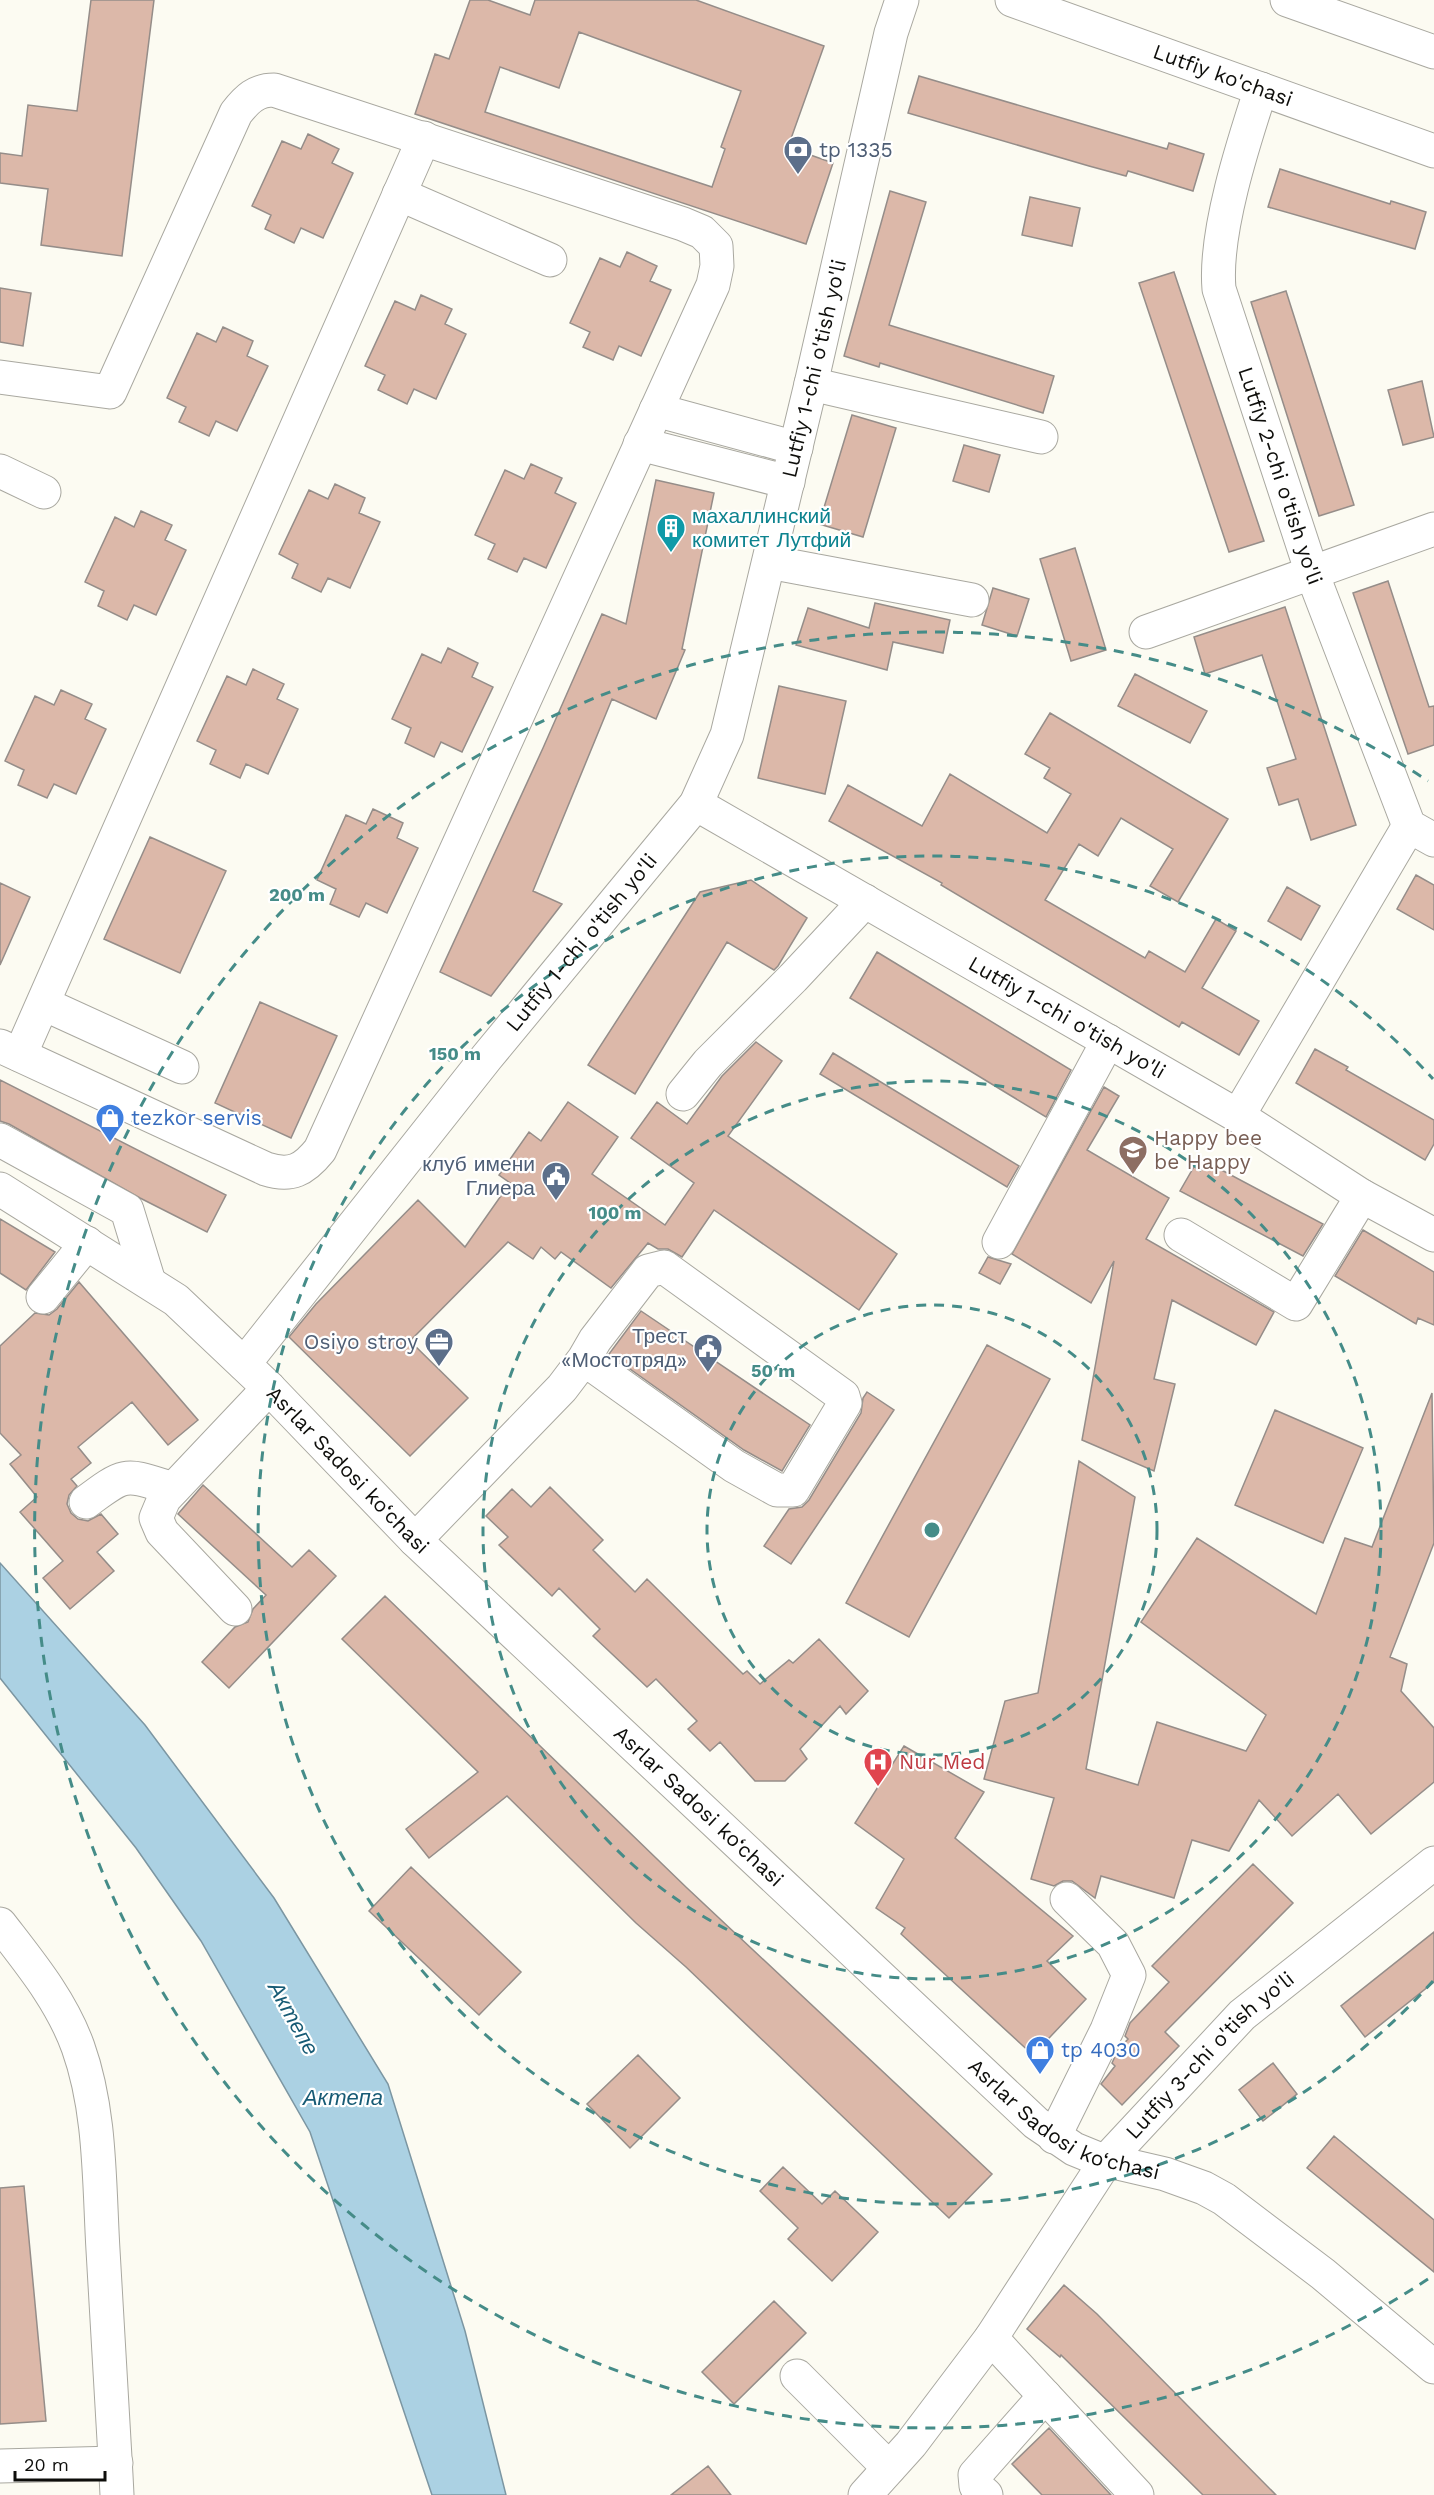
<svg xmlns="http://www.w3.org/2000/svg" width="1434" height="2495" viewBox="0 0 1434 2495" font-family="'Work Sans',sans-serif">
<rect width="100%" height="100%" fill="#fcfbf2"/>
<path fill="#abd1e3" stroke="#7c96a2" stroke-width="1.5" d="M0,1563L145,1725L274,1898L388,2084L465,2331L506,2495H432L310,2132L201,1941L136,1848L0,1678Z"/>
<path fill="#dcb8a9" stroke="#958d89" stroke-width="1.5" fill-rule="evenodd" d="M91,0H154L122,256L41,245L48,189L0,183V153L22,156L28,105L77,111Z
M470,0H488L530,15L535,0H696L824,46L788,147L833,163L806,244L415,114L435,54L449,59ZM579,32L741,91L721,147L725,149L712,187L485,112L500,67L559,88Z
M919,76L1167,149L1169,143L1204,154L1193,191L1128,171L1126,176L1089,166L908,113Z
M308,134L339,149L332,163L353,173L323,238L301,228L294,243L265,229L271,215L252,206L282,141L301,149Z
M1280,169L1390,204L1391,201L1426,212L1415,249L1268,207Z
M890,191L926,202L889,325L1054,376L1043,413L880,363L879,367L844,356Z
M1030,197L1080,208L1072,246L1022,235Z
M627,252L657,266L650,281L671,290L641,356L619,346L613,360L583,347L590,332L570,323L600,258L620,267Z
M1174,272L1264,541L1229,552L1139,283Z
M0,288L31,293L23,346L0,342Z
M1286,291L1354,505L1319,516L1251,302Z
M421,295L452,309L445,324L466,334L436,399L414,389L407,404L378,390L385,375L365,366L395,301L415,310Z
M223,327L253,341L247,356L268,366L237,431L216,421L209,436L179,422L186,407L167,398L197,333L216,342Z
M1422,381L1434,437L1403,445L1388,390Z
M852,415L896,428L863,537L819,524Z
M964,445L1000,455L989,492L953,481Z
M531,464L562,478L555,493L576,503L546,568L524,558L517,572L488,559L495,544L475,535L505,470L524,479Z
M656,480L714,493L682,649L685,650L656,719L612,699L533,891L562,904L491,996L440,972L543,748L602,614L626,624Z
M335,484L365,498L359,513L380,522L350,588L328,578L321,592L292,578L298,564L279,554L309,490L328,499Z
M141,511L172,525L165,540L186,550L156,615L134,605L127,620L98,606L104,591L85,582L115,517L134,527Z
M1075,548L1106,650L1071,661L1040,559Z
M1388,581L1429,707L1434,706V745L1408,754L1353,593Z
M993,588L1029,599L1017,636L982,625Z
M875,603L950,620L943,653L893,642L887,670L796,645L808,608L869,628Z
M1285,607L1356,825L1311,840L1298,799L1279,805L1267,768L1296,759L1262,655L1205,674L1194,637Z
M448,648L478,663L472,677L493,687L462,752L441,742L434,757L405,743L411,728L392,719L422,654L441,663Z
M253,669L284,684L277,699L298,709L268,774L246,764L240,778L210,764L216,750L197,741L227,676L246,685Z
M1135,674L1207,711L1190,743L1118,706Z
M779,686L846,701L825,794L758,778Z
M61,690L92,704L85,719L106,729L76,794L54,784L47,798L18,785L24,770L5,761L35,696L54,705Z
M1050,713L1228,819L1178,902L1150,886L1173,849L1121,818L1098,856L1079,844L1045,900L1145,958L1149,951L1185,972L1216,919L1236,931L1202,988L1259,1021L1239,1055L1182,1022L1179,1027L941,885L942,883L829,821L848,785L922,826L950,774L1047,833L1071,794L1044,778L1050,768L1025,754Z
M373,809L403,823L397,838L418,848L387,913L366,903L359,917L330,904L336,889L317,880L346,815L366,824Z
M150,837L226,871L180,973L104,939Z
M1416,875L1434,885V930L1397,909Z
M751,880L807,918L778,966L774,970L727,942L635,1094L588,1065L700,892Z
M0,883L30,897L0,965Z
M1287,887L1320,906L1301,940L1268,921Z
M877,952L1071,1070L1046,1117L850,998Z
M260,1002L337,1036L291,1138L215,1103Z
M756,1042L782,1061L728,1136L897,1254L859,1310L714,1210L682,1257L668,1249H658L648,1243L611,1288L561,1252L555,1259L541,1247L533,1259L508,1242L410,1341L468,1398L410,1456L289,1337L316,1304L418,1200L465,1247L510,1183L499,1175L529,1132L541,1141L568,1102L618,1137L592,1174L665,1225L694,1183L631,1138L657,1102L687,1124L722,1076Z
M1315,1049L1348,1067L1346,1070L1434,1120V1144L1425,1160L1296,1083Z
M833,1053L1019,1166L1007,1187L820,1074Z
M0,1080L226,1195L207,1232L140,1198L9,1124L0,1121Z
M1104,1087L1119,1096L1087,1150L1169,1198L1146,1239L1274,1312L1256,1345L1172,1300L1154,1379L1175,1384L1154,1471L1082,1440L1114,1261L1091,1303L1012,1254Z
M1199,1158L1323,1224L1303,1256L1180,1191Z
M0,1219L55,1252L26,1290L0,1273Z
M1363,1230L1434,1272V1325L1418,1318L1416,1324L1335,1276Z
M988,1257L1011,1264L1000,1284L979,1273Z
M79,1282L198,1420L168,1445L132,1402L78,1447L91,1463L71,1479L77,1486L69,1495L67,1504L71,1513L78,1519L88,1521L101,1514L118,1534L97,1552L114,1571L70,1609L43,1578L63,1561L20,1512L37,1497L10,1464L21,1455L0,1433V1346L35,1313L49,1315L57,1309Z
M641,1311L810,1425L782,1471L744,1450L609,1354Z
M987,1345L1050,1379L909,1637L846,1603Z
M867,1392L894,1410L791,1564L764,1546L789,1509L802,1507L809,1500L861,1413L863,1398Z
M1432,1393L1434,1543L1390,1657L1407,1664L1401,1691L1434,1728V1782L1371,1834L1338,1794L1292,1836L1259,1800L1229,1851L1192,1840L1174,1898L1101,1876L1095,1898L1072,1881H1063L1054,1886L1031,1879L1054,1798L984,1779L1005,1701L1038,1693L1079,1461L1135,1497L1086,1769L1138,1785L1157,1722L1246,1751L1266,1715L1141,1622L1197,1538L1316,1614L1345,1538L1372,1547Z
M1275,1410L1363,1448L1323,1543L1235,1505Z
M203,1485L292,1567L309,1550L336,1576L229,1688L202,1662L235,1627L248,1622L253,1609L266,1595L178,1514Z
M550,1487L603,1540L593,1550L635,1592L647,1579L743,1674L747,1671L760,1684L789,1660L793,1663L819,1639L868,1691L846,1714L840,1706L800,1749L807,1759L785,1781H755L720,1742L710,1751L688,1729L697,1721L656,1679L647,1687L593,1636L600,1629L559,1588L552,1596L499,1545L508,1537L486,1516L512,1489L531,1507Z
M385,1596L687,1888L992,2174L949,2218L686,1967L636,1923L507,1796L429,1858L406,1829L478,1772L342,1639Z
M904,1746L984,1792L955,1838L1073,1936L1047,1961L1086,1999L1033,2055L901,1934L905,1928L876,1908L904,1859L855,1823Z
M1253,1864L1293,1903L1165,2032L1179,2046L1122,2105L1101,2084L1115,2066L1112,2063L1118,2050L1128,2039L1125,2036L1130,2023L1169,1982L1152,1966Z
M411,1867L521,1972L479,2015L369,1911Z
M1434,1932V1982L1365,2037L1341,2006Z
M638,2055L680,2098L630,2148L587,2104Z
M1273,2063L1297,2094L1263,2121L1239,2090Z
M1334,2136L1434,2220V2272L1307,2168Z
M783,2167L822,2204L835,2191L878,2232L832,2281L788,2239L798,2228L760,2191Z
M24,2186L46,2421L0,2424V2188Z
M1064,2285L1097,2314L1276,2495H1203L1061,2355L1060,2357L1027,2329Z
M774,2301L806,2333L734,2404L702,2372Z
M1049,2428L1111,2495H1042L1012,2464Z
M708,2466L731,2495H671Z"/>
<g fill="none" stroke-linecap="round" stroke-linejoin="round">
<g stroke="#a9a8a0" stroke-width="35">
<g id="minor">
<path id="s1" d="M1261,89C1243,144 1214,233 1219,289L1312,573L1409,826L1434,840"/>
<path d="M399,194L550,260"/>
<path d="M0,377L110,392L236,113C247,99 256,90 274,90L683,224L702,232L716,246L717,266L713,285L320,1150C304,1170 291,1177 266,1169L0,1046"/>
<path d="M811,384L1041,437"/>
<path d="M656,410L796,448"/>
<path d="M640,444L788,482"/>
<path d="M0,471L44,492"/>
<path d="M769,562L972,600"/>
<path d="M1146,632L1434,529"/>
<path id="s2" d="M696,804L1238,1116L1362,1196L1434,1235"/>
<path d="M44,1004L182,1067"/>
<path d="M20,1055L424,138"/>
<path d="M683,1094L708,1063L793,978L865,901"/>
<path d="M1238,1116L1409,826"/>
<path d="M0,1140L127,1210L149,1282"/>
<path id="s3" d="M0,1189L176,1300L269,1388L415,1540L1036,2123L1074,2149L1096,2158L1165,2174L1204,2188L1224,2199L1323,2274L1434,2367"/>
<path d="M1181,1235L1296,1304L1362,1196"/>
<path d="M999,1242L1108,1041"/>
<path d="M43,1297L87,1243"/>
<path id="s4" d="M244,1364L487,1057L696,804L727,735L811,384L891,33L902,0"/>
<path d="M86,1502C127,1471 125,1474 173,1489"/>
<path d="M415,1540L562,1388L584,1359L734,1466L777,1490H793L845,1403L843,1396L664,1267L648,1271L595,1340L584,1359"/>
<path d="M235,1609L162,1532L156,1518L164,1499L269,1388"/>
<path d="M0,1924C30,1963 61,2000 78,2047C101,2111 99,2183 103,2250C107,2331 113,2413 117,2495"/>
<path d="M1054,2137L1107,2030L1129,1975L1113,1944L1067,1899"/>
<path d="M991,2338L1137,2495"/>
<path d="M797,2376L889,2468"/>
<path d="M0,2466L116,2463"/>
<path id="s5" d="M865,2495L911,2444L991,2338L1106,2161L1242,2015L1434,1863"/>
<path d="M986,2495L976,2486L975,2475L1045,2396"/>
</g>
</g>
<g stroke="#a9a8a0" stroke-width="35">
<g id="major">
<path id="s6" d="M1012,0L1434,151"/>
<path d="M1287,0L1434,52"/>
</g>
</g>
<use href="#minor" stroke="#fff" stroke-width="33"/>
<use href="#major" stroke="#fff" stroke-width="33"/>
</g>
<g fill="none" stroke="#458c88" stroke-width="3" stroke-dasharray="10 8">
<circle cx="932" cy="1530" r="225"/>
<circle cx="932" cy="1530" r="449"/>
<path d="M1433 1981A674 674 0 1 1 1433 1079"/>
<path d="M1428 2279A898 898 0 1 1 1428 781"/>
</g>
<defs>
<g id="bank-pin" transform="scale(1.5)"><path d="M0 17L-7.5 6A9.5 9.5 0 1 1 7.5 6Z" fill="#5c6f8a" stroke="#fff"/><path d="M-6-4H6V4H-6ZM0-2.3a2.3 2.3 0 1 0 0 4.6a2.3 2.3 0 1 0 0-4.6Z" fill="#fff"/></g>
<g id="building-pin" transform="scale(1.5)"><path d="M0 17L-7.5 6A9.5 9.5 0 1 1 7.5 6Z" fill="#0f9aa8" stroke="#fff"/><path d="M-4-6H4V6H1V3H-1V6H-4ZM-2.5-4.3h1.7v1.8h-1.7ZM.8-4.3h1.7v1.8H.8ZM-2.5-1h1.7V.8h-1.7ZM.8-1h1.7V.8H.8Z" fill="#fff"/></g>
<g id="shop-pin" transform="scale(1.5)"><path d="M0 17L-7.5 6A9.5 9.5 0 1 1 7.5 6Z" fill="#3f7fe0" stroke="#fff"/><path d="M-5-2.5h2.3a2.7 3.5 0 0 1 5.4 0H5L5.5 6h-11ZM-1.5-2.5h3a1.5 2.3 0 0 0-3 0Z" fill="#fff"/></g>
<g id="school-pin" transform="scale(1.5)"><path d="M0 17L-7.5 6A9.5 9.5 0 1 1 7.5 6Z" fill="#8d6e63" stroke="#fff"/><path d="M0-5L7-2L0 1L-7-2ZM-4 1L0 2.5L4 1V4Q0 6-4 4Z" fill="#fff"/></g>
<g id="civic-pin" transform="scale(1.5)"><path d="M0 17L-7.5 6A9.5 9.5 0 1 1 7.5 6Z" fill="#5c6f8a" stroke="#fff"/><path d="M-.6-6.5H3V-4.5H.6V-3L4-1V1h2V6H-6V1h2V-1L-.6-3ZM-1.2 2.5V6h2.4V2.5Z" fill="#fff"/></g>
<g id="office-pin" transform="scale(1.5)"><path d="M0 17L-7.5 6A9.5 9.5 0 1 1 7.5 6Z" fill="#5c6f8a" stroke="#fff"/><path d="M-6-3h4V-5.5h4V-3h4V5H-6ZM-1-4.5V-3h2v-1.5ZM-6 0V1H6V0Z" fill="#fff"/></g>
<g id="hospital-pin" transform="scale(1.5)"><path d="M0 17L-7.5 6A9.5 9.5 0 1 1 7.5 6Z" fill="#e0444e" stroke="#fff"/><path d="M-5-5h3v3.5h4V-5h3V5h-3V1.5h-4V5h-3Z" fill="#fff"/></g>
</defs>
<g fill-rule="evenodd">
<use href="#bank-pin" x="798" y="150"/>
<use href="#building-pin" x="671" y="528"/>
<use href="#shop-pin" x="110" y="1118"/>
<use href="#school-pin" x="1133" y="1150"/>
<use href="#civic-pin" x="556" y="1176"/>
<use href="#office-pin" x="439" y="1342"/>
<use href="#civic-pin" x="708" y="1348"/>
<use href="#hospital-pin" x="878" y="1762"/>
<use href="#shop-pin" x="1040" y="2050"/>
</g>
<g text-anchor="middle" stroke-width="4.5" stroke-linejoin="round" paint-order="stroke">
<g font-size="21" fill="#0e0e0b" stroke="#fff">
<text dy="7" stroke="none"><textPath href="#s6" startOffset="224">Lutfiy ko'chasi</textPath></text>
<text dy="7" stroke="none"><textPath href="#s4" startOffset="1172">Lutfiy 1-chi o'tish yo'li</textPath></text>
<text dy="7" stroke="none"><textPath href="#s1" startOffset="402">Lutfiy 2-chi o'tish yo'li</textPath></text>
<text dy="7" stroke="none"><textPath href="#s4" startOffset="540">Lutfiy 1-chi o'tish yo'li</textPath></text>
<text dy="7" stroke="none"><textPath href="#s2" startOffset="428">Lutfiy 1-chi o'tish yo'li</textPath></text>
<text dy="7" stroke="none"><textPath href="#s3" startOffset="450">Asrlar Sadosi ko‘chasi</textPath></text>
<text dy="7" stroke="none"><textPath href="#s3" startOffset="936">Asrlar Sadosi ko‘chasi</textPath></text>
<text dy="7" stroke="none"><textPath href="#s5" startOffset="561">Lutfiy 3-chi o'tish yo'li</textPath></text>
<text dy="7" stroke="none"><textPath href="#s3" startOffset="1422">Asrlar Sadosi ko‘chasi</textPath></text>
</g>
<g font-size="21" fill="#4e5e75" stroke="#fff" text-anchor="end">
<text x="819" y="157" text-anchor="start">tp 1335</text>
<text x="535" y="1171">клуб имени<tspan x="535" dy="24">Глиера</tspan></text>
<text x="687" y="1343">Трест<tspan x="687" dy="24">«Мостотряд»</tspan></text>
<text x="418" y="1349">Osiyo stroy</text>
</g>
<g font-size="21" fill="#0d838f" stroke="#fff" text-anchor="start">
<text x="692" y="523">махаллинский<tspan x="692" dy="24">комитет Лутфий</tspan></text>
</g>
<g font-size="21" fill="#366cbe" stroke="#fff" text-anchor="start">
<text x="131" y="1125">tezkor servis</text>
<text x="1061" y="2057">tp 4030</text>
</g>
<g font-size="21" fill="#785e54" stroke="#fff" text-anchor="start">
<text x="1154" y="1145">Happy bee<tspan x="1154" dy="24">be Happy</tspan></text>
</g>
<g font-size="21" fill="#be3a42" stroke="#fff" text-anchor="start">
<text x="899" y="1769">Nur Med</text>
</g>
<g font-size="22" font-style="italic" fill="#175b75" stroke="#fff">
<text transform="translate(294 2018) rotate(61)" y="8">Актепе</text>
<text x="343" y="2105">Актепа</text>
</g>
</g>
<circle cx="932" cy="1530" r="9" fill="#458c88" stroke="#fff" stroke-width="3"/>
<g font-size="18" text-anchor="middle" font-weight="bold" fill="#458c88" stroke="#fff" stroke-width="4.5" stroke-linejoin="round" paint-order="stroke">
<text x="297" y="901">200 m</text>
<text x="455" y="1060">150 m</text>
<text x="615" y="1219">100 m</text>
<text x="773" y="1377">50 m</text>
</g>
<path d="M15 2471v9h90v-9" fill="none" stroke="#0e0e0b" stroke-width="3"/>
<text x="24" y="2471" font-size="18" fill="#0e0e0b" stroke="#ffffff" stroke-width="4.5" paint-order="stroke">20 m</text>
</svg>
